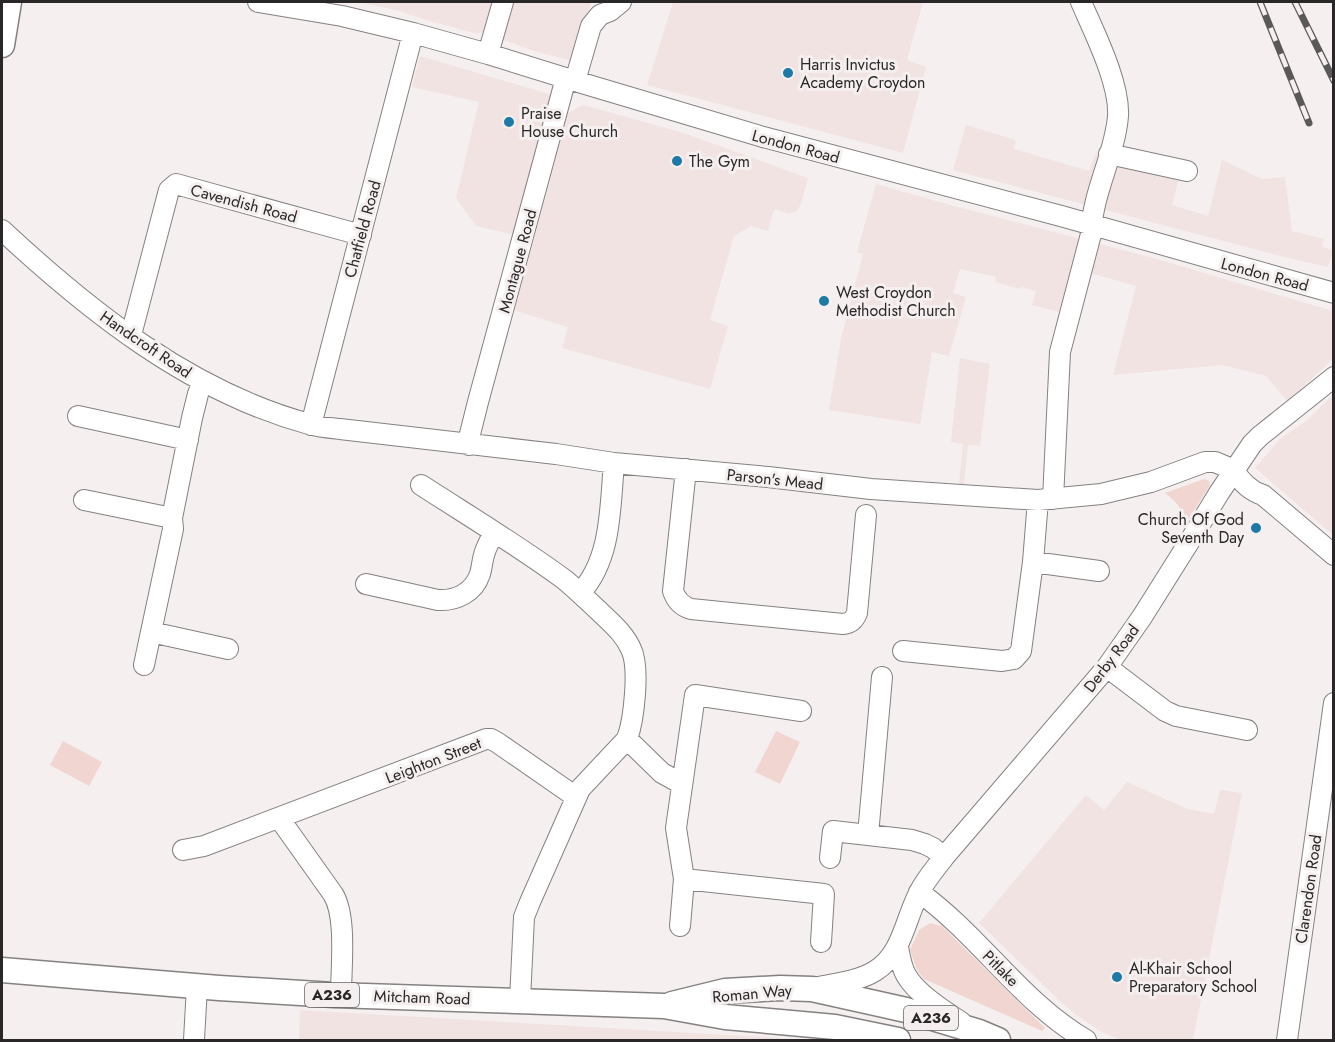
<svg xmlns="http://www.w3.org/2000/svg" width="1335" height="1042" viewBox="0 0 1335 1042" font-family="Jost,sans-serif">
<rect width="100%" height="100%" fill="#f5f0ef"/>
<path fill="#f1e3e1" d="M359,2H591L585,31L576,62L534,51L482,32L478,34L462,30L426,20L399,11Z
M673,2H923L907,60L926,67L903,153L647,85Z
M420,56L552,95L516,235L476,226L456,198L479,102L412,87Z
M583,105L684,133L808,178L801,204L797,211L789,214L774,209L768,231L751,226L734,236L710,320L728,326L710,389L562,348L568,327L513,310L534,240L568,113Z
M966,125L1016,140L1014,149L1089,171L1096,153L1122,161L1180,174L1172,205L1208,216L1222,160L1262,179L1285,177L1292,231L1324,239L1322,247L1333,250L1328,267L1288,258L953,170Z
M876,184L943,203L1157,259L1333,311V359L1287,401L1266,376L1222,365L1113,375L1136,286L1073,268L1059,312L1032,305L1036,291L1021,287L1020,289L995,282L996,277L960,269L953,293L966,297L949,356L932,352L920,424L829,410L841,339L863,254L857,252Z
M960,358L990,364L980,446L968,445L964,484H959L963,444L951,442Z
M1333,395V535L1255,468L1280,439L1306,421Z
M1127,782L1188,809L1214,814L1220,790L1242,793L1193,1040H1120L1100,1031L1075,1014L1061,1002L979,923L1086,795L1104,810Z
M300,1010L779,1038L790,1040H299Z"/>
<path fill="#f0d5d1" d="M1204,479L1209,481L1210,485L1187,522C1182,509 1176,501 1165,493Z
M776,731L800,742L780,784L755,772Z
M63,741L102,762L89,786L50,765Z
M930,923L942,926L1045,1028L1042,1031L924,979L917,970L910,950L919,930Z"/>
<g fill="none" stroke-linecap="round" stroke-linejoin="round">
<g stroke="#858180" stroke-width="22">
<path id="minor" d="M258,2L342,16L413,33L488,54L575,81L763,137L1061,216L1334,293
M488,54L503,2
M575,81L591,26L600,15L610,11L621,2
M1109,154L1187,171
M2,230C90,312 191,392 309,424C319,427 330,428 340,429L556,454L614,463L768,477L871,489L1038,500L1101,494L1151,482L1205,462H1215L1234,470
M131,335L169,190L176,184L361,235
M203,381L198,394L192,418L172,518L173,529L151,632L228,649
M78,416L188,440
M311,425L413,33
M469,445L470,434L478,402L566,78
M686,469L673,591C676,600 681,606 691,609L843,624C851,623 854,620 857,613L866,515
M1234,470C1241,482 1250,491 1263,495L1334,555
M421,485C469,516 519,546 565,580C577,590 588,601 599,611C611,623 624,633 631,649C640,667 634,720 627,739L580,789L530,902L524,917L520,1000
M1053,499L1060,352L1091,234C1092,193 1115,155 1118,116C1120,83 1094,32 1081,2
M84,500L172,518
M1033,562L1099,571
M366,584L438,600C457,601 474,592 480,574C482,568 482,561 484,555C486,547 490,540 494,533
M580,593C612,559 610,506 614,463
M903,651L1002,661L1014,659L1021,651L1033,562L1038,500
M144,665L151,632
M1107,667L1165,711L1176,716L1247,730
M627,739L662,773L682,784
M279,818L333,894C347,916 341,968 341,995
M868,835L882,677
M183,850L204,846L486,739H491L498,743L576,797
M830,858L833,831L912,840L925,844L933,848L944,857
M684,879L824,894L821,942
M919,892C980,936 1021,1002 1086,1040
M680,926L684,879L676,828L695,695L801,711
M898,947C900,957 901,966 906,975C916,993 944,1011 961,1022
M813,988C833,984 857,982 875,971C903,954 905,918 920,891C926,879 936,868 944,857L1107,667L1142,617L1191,539L1219,493L1252,444L1260,436L1334,377
M194,1040L197,986
M1287,1040L1334,703"/>
</g>
<g stroke="#858180" stroke-width="27">
<path id="major" d="M2,45L9,2
M2,970L219,988L334,995L664,1006L725,1017L835,1027L898,1040
M672,1004L725,991L780,988L812,989L906,1010L979,1032L998,1040"/>
</g>
<use href="#minor" stroke="#fff" stroke-width="20"/>
<use href="#major" stroke="#fff" stroke-width="24"/>
<g stroke="#5b5858" stroke-width="7">
<path id="rail" d="M1260,2L1309,123
M1295,2L1334,81"/>
</g>
<use href="#rail" stroke="#f5f0ef" stroke-width="4.5" stroke-dasharray="14" stroke-linecap="butt"/>
</g>
<g fill="#1d79a6" stroke="#f5f0ef" stroke-width="2">
<circle cx="788" cy="73" r="6"/>
<circle cx="509" cy="122" r="6"/>
<circle cx="677" cy="161" r="6"/>
<circle cx="824" cy="301" r="6"/>
<circle cx="1256" cy="528" r="6"/>
<circle cx="1117" cy="977" r="6"/>
</g>
<g text-anchor="middle" stroke-width="6" stroke-linejoin="round" paint-order="stroke">
<g fill="#f5f0ef" stroke="#666363" stroke-width="1.5">
<rect x="305" y="983" width="54" height="24" rx="4.5"/>
<rect x="904" y="1006" width="54" height="24" rx="4.5"/>
</g>
<g font-size="15" font-weight="bold" fill="#292727">
<text x="332" y="1000">A236</text>
<text x="931" y="1023">A236</text>
</g>
<g font-size="16" fill="#292727" stroke="#f5f0ef" text-anchor="start">
<text x="800" y="70">Harris Invictus<tspan x="800" dy="18">Academy Croydon</tspan></text>
<text x="521" y="119">Praise<tspan x="521" dy="18">House Church</tspan></text>
<text x="689" y="167">The Gym</text>
<text x="836" y="298">West Croydon<tspan x="836" dy="18">Methodist Church</tspan></text>
<text x="1244" y="525" text-anchor="end">Church Of God<tspan x="1244" dy="18">Seventh Day</tspan></text>
<text x="1129" y="974">Al-Khair School<tspan x="1129" dy="18">Preparatory School</tspan></text>
</g>
<g font-size="16" fill="#292727" stroke="#f5f0ef">
<text transform="translate(796 146) rotate(15)" y="6">London Road</text>
<text transform="translate(244 203) rotate(15)" y="6">Cavendish Road</text>
<text transform="translate(362 229) rotate(-75)" y="6">Chatfield Road</text>
<text transform="translate(517 261) rotate(-75)" y="6">Montague Road</text>
<text transform="translate(1265 274) rotate(15)" y="6">London Road</text>
<text transform="translate(146 344) rotate(34)" y="6">Handcroft Road</text>
<text transform="translate(775 479) rotate(6)" y="6">Parson's Mead</text>
<text transform="translate(1111 658) rotate(-53)" y="6">Derby Road</text>
<text transform="translate(433 760) rotate(-21)" y="6">Leighton Street</text>
<text transform="translate(1308 889) rotate(-82)" y="6">Clarendon Road</text>
<text transform="translate(1001 968) rotate(45)" y="6">Pitlake</text>
<text transform="translate(752 993) rotate(-5)" y="6">Roman Way</text>
<text transform="translate(422 997) rotate(2)" y="6">Mitcham Road</text>
</g>
</g>
<rect width="1335" height="1042" fill="none" stroke="#292727" stroke-width="6"/>
</svg>
